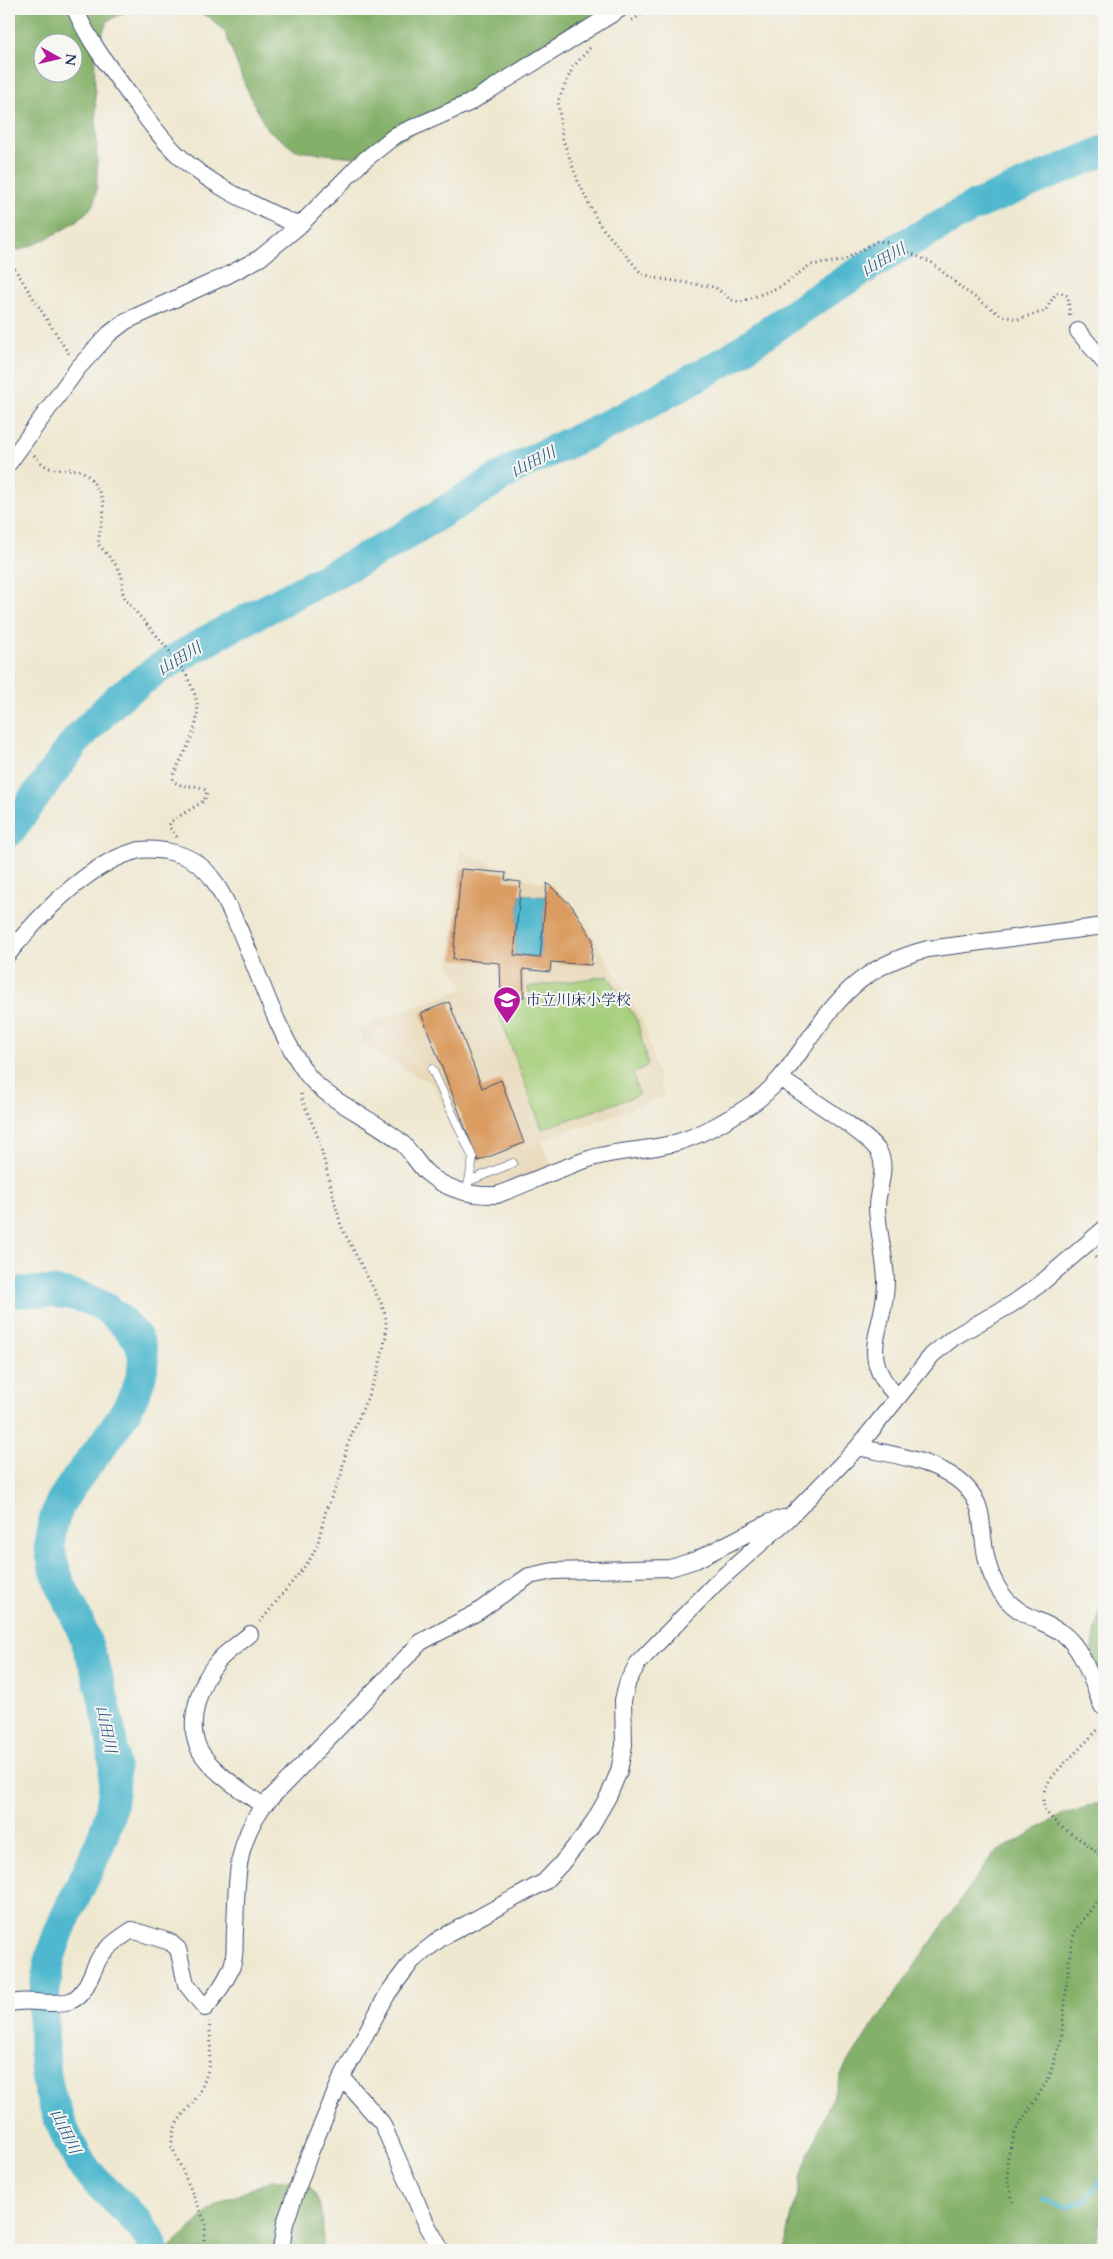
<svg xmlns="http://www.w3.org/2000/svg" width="1113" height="2259" viewBox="0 0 1113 2259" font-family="Cardo,'Noto Serif JP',serif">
<rect width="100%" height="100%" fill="#f6f6f2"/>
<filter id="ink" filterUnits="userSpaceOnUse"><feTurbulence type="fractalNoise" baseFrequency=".02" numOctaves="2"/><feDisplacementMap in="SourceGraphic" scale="10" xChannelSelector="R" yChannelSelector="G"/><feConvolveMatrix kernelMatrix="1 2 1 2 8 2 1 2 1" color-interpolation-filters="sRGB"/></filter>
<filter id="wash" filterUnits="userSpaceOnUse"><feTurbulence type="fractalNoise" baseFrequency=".0096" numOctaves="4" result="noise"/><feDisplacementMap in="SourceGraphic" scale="20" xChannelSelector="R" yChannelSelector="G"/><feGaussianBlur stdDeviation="1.12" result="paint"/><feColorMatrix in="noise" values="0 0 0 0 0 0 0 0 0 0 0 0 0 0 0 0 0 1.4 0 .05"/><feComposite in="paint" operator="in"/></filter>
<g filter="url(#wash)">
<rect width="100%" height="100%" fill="#efe8d1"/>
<path fill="#e8d9ba" d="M460,850L522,879L549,883L573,904L642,1019L664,1097L541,1141L552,1167L492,1187L482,1188L463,1184L468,1154L433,1085L369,1049L356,1029L464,989L450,965Z"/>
<path fill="#a5ce79" stroke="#607e6c" d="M608,976L637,1020L648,1065L633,1074L639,1095L542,1129L495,1004L529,999L528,987Z"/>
<path fill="#84b169" stroke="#507064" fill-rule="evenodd" d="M9,9H132L107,21C103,33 96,48 95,61C93,86 102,191 93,205C79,225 33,247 9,253ZM42,42H72V72H42Z
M188,9H597L584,22L406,137L354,157L296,151L266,128L245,85L225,32L209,17Z
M1104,1584V1687L1092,1651Z
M1104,1801V2208L1093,2250H784L802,2171L846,2064L992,1855L1060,1816Z
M271,2180C280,2180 295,2178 303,2182C323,2192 326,2231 321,2250H167L215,2205Z"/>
<path fill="#50b8ce" stroke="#367496" d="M520,894L546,897L540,958L514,955Z"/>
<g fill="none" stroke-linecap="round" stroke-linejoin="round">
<path stroke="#50b8ce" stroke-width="5" d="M1043,2201L1068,2207L1087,2199L1104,2175"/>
<path stroke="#50b8ce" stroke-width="31" d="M9,832L79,737L119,697L158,669L217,635L389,545L519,466L624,417L727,360L816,299L891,252L972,207L1104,151
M9,1293C46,1289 94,1291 121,1321C126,1326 133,1332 137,1338C166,1383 86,1460 64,1497C57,1507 51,1528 50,1540C48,1566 68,1598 78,1621C95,1660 112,1723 114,1765C117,1833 83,1873 59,1932C41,1975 42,2022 45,2067C47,2096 68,2144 84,2168C100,2189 152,2227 153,2250"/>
</g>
<g id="blocks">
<path fill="#da9c61" d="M461,869L506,873L505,880L521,882L514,955L540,958L547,883L572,906L593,940L591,965L551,962L550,972L523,969L524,997L501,998L500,963L453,959Z
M449,1002L482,1088L501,1080L524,1143L478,1161L421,1013Z"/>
</g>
</g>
<g filter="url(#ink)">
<use href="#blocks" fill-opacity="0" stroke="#3b4b6f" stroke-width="1"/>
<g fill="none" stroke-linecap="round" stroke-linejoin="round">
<g stroke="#3b4b6f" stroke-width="9">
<path id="lane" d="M432,1069L473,1158L469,1181
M468,1184L469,1181L513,1163"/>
</g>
<g stroke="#3b4b6f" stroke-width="18">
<path id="street" d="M75,9C87,37 105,62 123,86C140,109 157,135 178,155C212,187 257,206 299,226
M1078,331L1104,362
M9,463L78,368L109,334L126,321L228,275L260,258L299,226L362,162L396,135L469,103L620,9
M9,953C40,915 87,864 136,851C145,848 157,850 166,851C189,855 206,866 217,886C253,945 266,1015 306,1073C328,1103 376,1119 403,1144C412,1153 418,1165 427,1173C447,1190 472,1196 497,1195C528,1183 558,1169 589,1159C616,1150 644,1151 671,1144C699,1137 728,1120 752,1104C773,1090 788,1069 802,1049C840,995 862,966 928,949L1104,926
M781,1079C801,1093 869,1134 879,1152C888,1169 877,1189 877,1208C878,1232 885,1256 886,1280C887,1328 854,1355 898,1397
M858,1447C900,1457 974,1464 981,1518C984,1544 985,1569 1000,1591C1017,1617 1039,1618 1062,1633C1084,1649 1092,1682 1102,1706
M250,1634C240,1643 227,1651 218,1661C200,1682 185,1725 200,1751C214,1774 242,1790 263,1806
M9,2004C28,1997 51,2007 70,2001C88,1995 92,1967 102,1954C111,1944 121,1937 132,1930L170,1942L178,1949L186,1984L205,2008C216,1995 226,1982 232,1966C236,1956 234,1942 235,1931C237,1884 234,1846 263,1806L421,1642L476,1613L529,1576L553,1571L670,1568L696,1560L770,1522L783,1518
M342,2077L382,2123L426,2223L441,2250
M281,2250L285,2223L309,2155L342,2077L388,1993L412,1961L441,1938L544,1882L561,1864L590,1828L609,1795L619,1771L624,1745L623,1700L628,1681L638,1663L716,1583L788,1519L858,1447L932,1355L954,1337L1012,1304L1039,1285L1104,1229"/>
</g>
<path stroke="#3b4b6f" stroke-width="3" stroke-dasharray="1 4" stroke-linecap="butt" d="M632,20L651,9
M590,48L573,67L558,101L562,137L578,181L599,224L641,273L655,278L715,287L731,300L741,302L782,286L810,265L842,261L877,241L886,242L932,263L963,289L1002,316L1018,319L1045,311L1056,293L1060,292L1068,296L1070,317
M9,260L69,354
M34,455C50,475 56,467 78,470C88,471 101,492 103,502C105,514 99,531 98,544C106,554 119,565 122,578C123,585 121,593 126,600C148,629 204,678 197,718C194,738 182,756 174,774L173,780C182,791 199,781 207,792L204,801L170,822L169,827L177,837
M1095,1257L1104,1268
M260,1622L309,1561L317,1546L326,1510L341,1475L347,1446L378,1372L386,1336V1319L382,1305L341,1226L318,1137L301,1097V1091
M1104,1723C1094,1734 1083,1745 1072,1756C1046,1781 1026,1802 1064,1829C1079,1839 1096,1847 1104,1863
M1013,2202L1008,2181L1007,2160L1015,2132L1048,2080L1061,2041L1070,1953L1075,1930L1104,1893
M203,2250L206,2224L172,2147C170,2118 192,2111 202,2087C211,2067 212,2043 209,2022"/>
<use href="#lane" stroke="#fff" stroke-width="8"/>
<use href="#street" stroke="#fff" stroke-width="16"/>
</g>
</g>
<defs>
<g id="school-pin" transform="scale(1.4375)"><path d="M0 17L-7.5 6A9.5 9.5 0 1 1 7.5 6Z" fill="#b5179e" stroke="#f6f6f2"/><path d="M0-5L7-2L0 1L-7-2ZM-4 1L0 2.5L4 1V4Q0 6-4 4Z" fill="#fff"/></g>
</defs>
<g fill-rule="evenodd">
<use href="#school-pin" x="507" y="1000"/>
</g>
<g text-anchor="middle" stroke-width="4" stroke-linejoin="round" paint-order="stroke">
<g font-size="15" fill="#1b2f5e" stroke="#f6f6f2" text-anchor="start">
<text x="526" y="1005">市立川床小学校</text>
</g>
<g font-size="16" font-style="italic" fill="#2b5880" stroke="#f6f6f2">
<text transform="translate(883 259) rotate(-30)" y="6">山田川</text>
<text transform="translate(533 461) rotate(-27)" y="6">山田川</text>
<text transform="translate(179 658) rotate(-31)" y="6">山田川</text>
<text transform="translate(107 1729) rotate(79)" y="6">山田川</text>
<text transform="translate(66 2131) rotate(64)" y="6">山田川</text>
</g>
</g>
<rect width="1113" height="2259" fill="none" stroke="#f6f6f2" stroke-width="30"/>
<g transform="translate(58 58) rotate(98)"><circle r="24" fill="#f6f6f2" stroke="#9ea6b7"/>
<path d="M0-4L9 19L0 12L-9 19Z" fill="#b5179e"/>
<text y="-8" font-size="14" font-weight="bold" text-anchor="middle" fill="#1b2f5e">N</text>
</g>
</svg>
